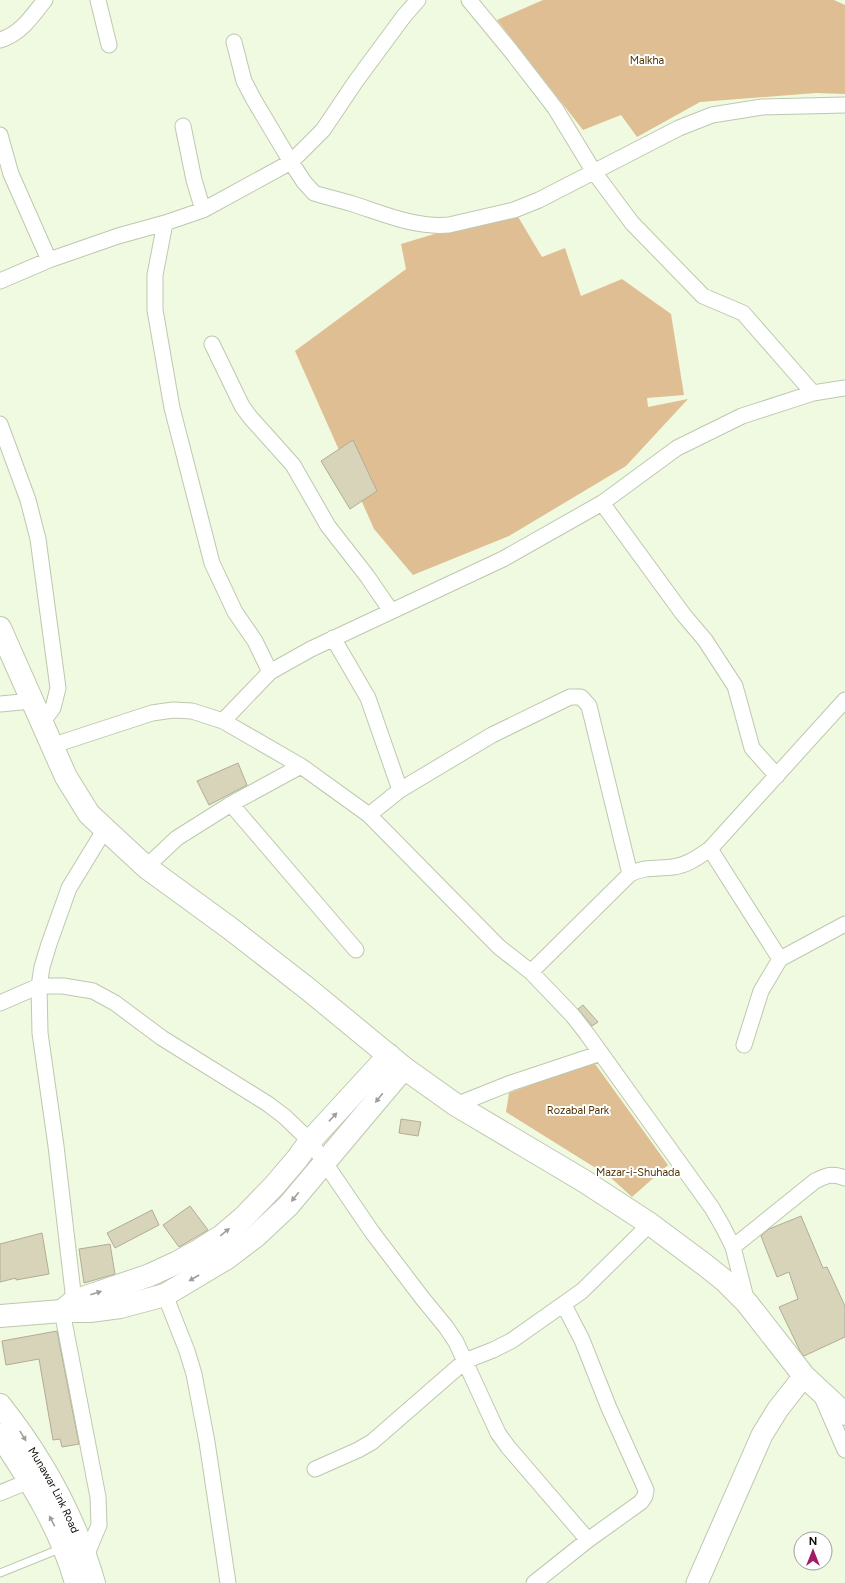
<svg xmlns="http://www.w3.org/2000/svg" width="845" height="1583" viewBox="0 0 845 1583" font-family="Figtree,sans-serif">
<rect width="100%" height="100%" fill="#effae1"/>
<path fill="#e0be93" d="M543,0H834L845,5V94L816,93L700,102L637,137L621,115L583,130L497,20Z
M514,210L542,257L565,248L581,296L622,279L671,314L684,395L647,398L648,407L688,399L626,466L509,536L413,575L374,529L295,351L406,269L401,244Z
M593,1061L668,1165L632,1197L610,1177L506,1112L509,1093Z"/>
<path fill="#d8d4ba" stroke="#b1ad94" d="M353,440L377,491L350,509L321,461Z
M238,763L247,785L209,805L197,781Z
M583,1005L598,1022L592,1026L578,1009Z
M401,1119L421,1122L418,1136L399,1133Z
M190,1206L208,1230L179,1247L163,1225Z
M152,1210L159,1225L115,1248L107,1233Z
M801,1216L823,1268L827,1267L845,1306V1337L804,1356L800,1351L779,1307L798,1299L789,1272L777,1277L761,1236L769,1229Z
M42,1233L49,1274L16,1280V1278L0,1282V1244Z
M110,1244L115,1274L84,1283L79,1249Z
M57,1331L79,1444L62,1447L60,1439L53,1440L39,1359L6,1365L2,1341Z"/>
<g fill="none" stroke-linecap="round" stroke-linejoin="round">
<g stroke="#bdc8af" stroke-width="9">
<path id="lane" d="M0,1573L62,1548"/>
</g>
<g stroke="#bdc8af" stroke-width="17">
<path id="street" d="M98,0L109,45
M469,0L511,51L555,108L594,172L632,223L703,296L743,313L813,393
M0,40C21,34 32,16 45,0
M234,42L244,81L254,100L291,162L304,182L314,193C326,197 340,200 353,204C384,214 416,228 449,225L514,210L539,200L679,128L712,115L762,107L845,105
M183,126L194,180L203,210
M0,135L11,174L49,260
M165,223L155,275V310L172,408L212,563L235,612L255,641L270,672
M0,281L49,260L118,236L165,223L203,210L291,162L323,130L356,81L404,16L418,0
M212,344L242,406L250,417L293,465L328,526L367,576L391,611
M0,424L28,500L38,539L58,688L53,708L41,724
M602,503L683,614L705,640L735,686L752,748L777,776
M333,638L368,698L400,790
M0,704L32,701
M223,721L270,672L311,649L503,559L602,503L677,448L742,416L813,393L845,388
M51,746L152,713L173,710L192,711L223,721L301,766L369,815L499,947L531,972L573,1016L587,1034L712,1208L723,1227L733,1247L747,1302
M231,804L356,950
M369,815L400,790L492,735L570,697H581L589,706L630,874
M710,849L780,959
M146,867L177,838L231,804L301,766
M531,972L630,874C646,866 657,869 673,867C688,865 698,857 710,849L845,700
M0,1003L39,986H63L93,991L115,1003L162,1038L268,1104L285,1117L310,1141L372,1232L423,1299L446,1327L456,1342L498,1433L508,1447L588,1540
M744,1045L761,991L780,959L845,924
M456,1105L511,1083L601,1053
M733,1247L815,1181C827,1175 832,1173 845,1178
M165,1295L187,1351L194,1374L207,1442L228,1583
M74,1301L56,1146L40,1033L39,986L42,967L49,944L69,888L105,829
M62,1311L98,1497L99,1525L86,1556
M822,1397L845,1450
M315,1469L358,1450L372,1442L465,1361L493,1350L511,1341L582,1291L650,1224
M0,1493L29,1481
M534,1583L588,1540L641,1502L645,1496L646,1490L609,1408L582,1340L564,1305"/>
</g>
<g stroke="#bdc8af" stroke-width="23">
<path id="secondary" d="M697,1583L762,1435L778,1409L804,1376"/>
</g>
<g stroke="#bdc8af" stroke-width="24">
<g id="primary">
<path d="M62,1311L74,1301L150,1275L176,1263L198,1251L223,1235L243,1218L274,1186L297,1159L310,1141L389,1055"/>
<path d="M0,1316L62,1311H90L120,1307L165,1295L227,1258L256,1236L288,1206L404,1068"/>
<path id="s1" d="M0,1405C42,1458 75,1518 94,1583"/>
<path d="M0,1435C31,1482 61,1529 76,1583"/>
</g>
</g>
<g stroke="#bdc8af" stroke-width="24">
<path id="highway" d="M0,628L66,777L89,814L105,829L146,867L231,929L308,989L404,1068L456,1105L584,1181L650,1224L705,1265L725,1281L747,1303L804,1376L845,1414"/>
</g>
<use href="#lane" stroke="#fff" stroke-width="7"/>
<use href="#street" stroke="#fff" stroke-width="15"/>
<use href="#secondary" stroke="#fff" stroke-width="21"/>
<use href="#primary" stroke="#fff" stroke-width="22"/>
<use href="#highway" stroke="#fff" stroke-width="22"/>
</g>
<defs><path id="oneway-solid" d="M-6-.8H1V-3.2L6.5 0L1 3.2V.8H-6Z"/></defs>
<g fill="#9e9f9c">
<use href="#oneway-solid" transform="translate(379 1098) rotate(129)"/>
<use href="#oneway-solid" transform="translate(333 1117) rotate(-47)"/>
<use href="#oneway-solid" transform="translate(295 1197) rotate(129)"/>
<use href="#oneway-solid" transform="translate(225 1232) rotate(-39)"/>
<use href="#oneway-solid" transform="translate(194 1278) rotate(150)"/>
<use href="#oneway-solid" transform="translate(96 1293) rotate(-18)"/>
<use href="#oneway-solid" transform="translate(23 1436) rotate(58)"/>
<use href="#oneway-solid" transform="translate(52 1521) rotate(-117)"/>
</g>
<g text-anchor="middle" stroke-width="4" stroke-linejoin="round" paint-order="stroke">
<g font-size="11" fill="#513302" stroke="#fff">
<text x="647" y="64">Malkha</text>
<text x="578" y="1114">Rozabal Park</text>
<text x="638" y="1176">Mazar-i-Shuhada</text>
</g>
<g font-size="11" fill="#0d1008" stroke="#fff">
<text dy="4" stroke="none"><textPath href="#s1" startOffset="101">Munawar Link Road</textPath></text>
</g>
</g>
<g transform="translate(813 1551)"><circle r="19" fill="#ffffff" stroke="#9e9f9c"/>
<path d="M0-3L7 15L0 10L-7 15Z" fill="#a21b67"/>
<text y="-6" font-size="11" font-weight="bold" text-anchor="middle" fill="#0d1008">N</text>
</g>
</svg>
